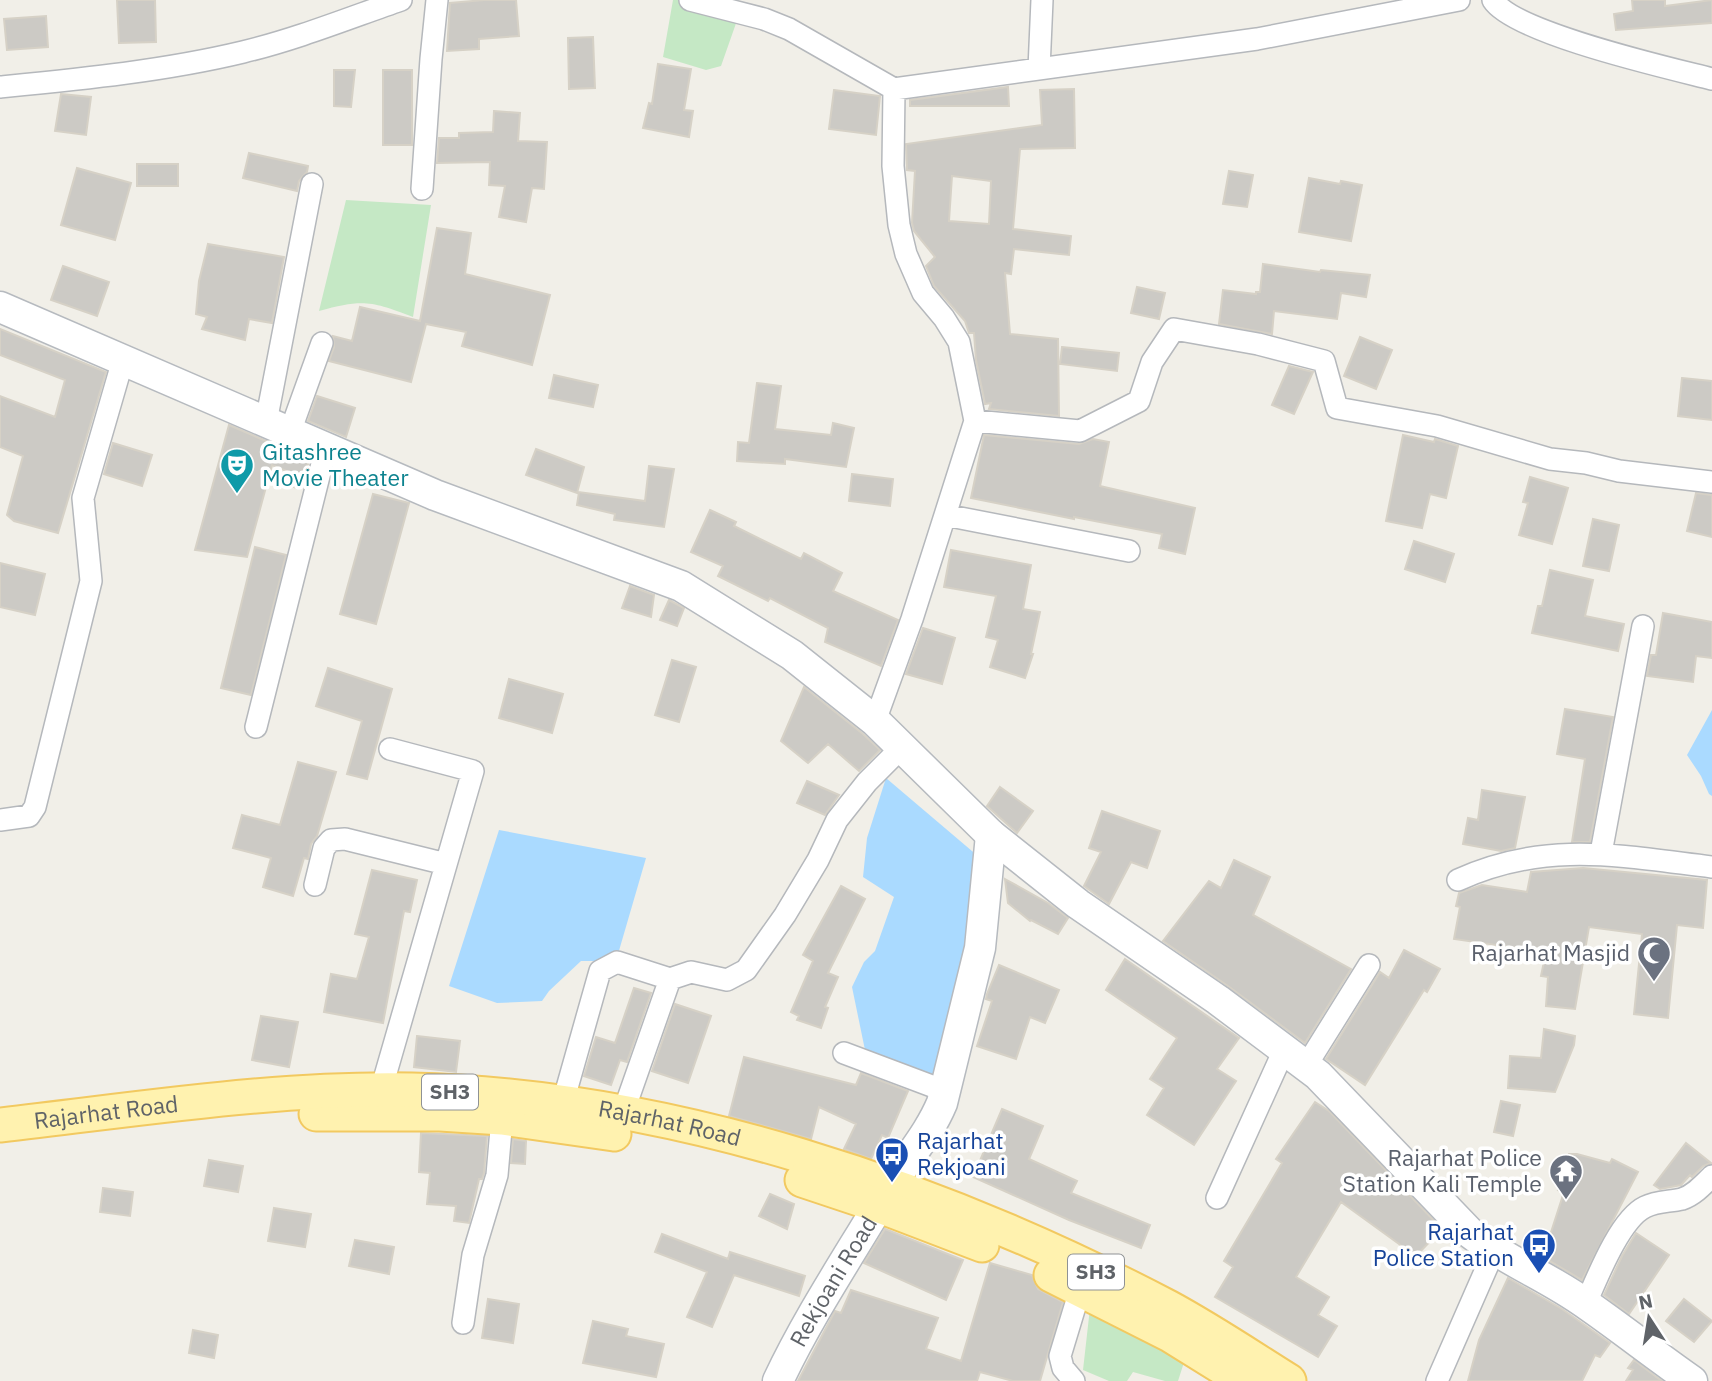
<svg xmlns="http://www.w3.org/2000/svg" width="1712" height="1381" viewBox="0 0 1712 1381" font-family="'IBM Plex Sans',sans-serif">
<rect width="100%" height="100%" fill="#f1efe8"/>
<path fill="#c5e8c5" d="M673,0H697L740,12L721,66L706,70L663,57Z
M346,200L431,205L413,317C371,301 363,299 319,311Z
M1090,1308L1187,1353L1178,1381H1165L1133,1372L1127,1381H1109L1083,1370Z"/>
<path fill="#aadaff" d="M1712,710V796L1709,794L1701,776L1687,755Z
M886,778L979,857L981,885L939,1079L865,1050L852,987L864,962L875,951L894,897L863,877L867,838Z
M499,830L646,858L616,961H581L549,991L542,1001L497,1003L449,986Z"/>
<path fill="#cccac5" stroke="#d6d1c6" stroke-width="2" fill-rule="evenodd" d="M117,0H155L156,42L119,43Z
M484,0H516L519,36L479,39V49L447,51L450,3Z
M1632,0H1665V6L1712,0V23L1616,30L1614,14L1633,11Z
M46,16L48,47L7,50L4,19Z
M593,37L595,88L569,89L568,38Z
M658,64L691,69L684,110L693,111L689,137L643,128L649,103L652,104Z
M334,70H355L351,107L334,106Z
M383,70H412V145H383Z
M1008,87L1009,106H910V100Z
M1074,89L1075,148L1020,149L1013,229L1071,236L1069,255L1014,249L1011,274L1005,273L1010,334L1058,339L1059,416L989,409L991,403L985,404L976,360L974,333H969L965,321L934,286L926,266L935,257L914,231L912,223L915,171L907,170L906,144L1042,125L1040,90ZM952,176L991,181L989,224L949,221Z
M834,90L880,96L876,135L829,129Z
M61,94L91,97L86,135L55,131Z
M494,111L520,113L518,141L547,142L544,189L532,188L526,222L499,217L505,186L489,185L490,162L437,163L439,138H459V133L493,132Z
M249,153L308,166L307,172L299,181L297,191L243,178Z
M137,164H178V186H137Z
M77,168L131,183L115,240L61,225Z
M1229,171L1253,175L1247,207L1223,204Z
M1309,178L1340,184L1341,181L1362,185L1351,241L1299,232Z
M437,228L471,233L465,274L550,295L532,365L462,346L466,332L426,324L411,382L329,361L334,347L333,336L352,341L360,307L420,321Z
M208,244L284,257L272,323L249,319L245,340L202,329L207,317L196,314L199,281Z
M1263,264L1320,272L1321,270L1370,275L1366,297L1341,293L1337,319L1274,311L1272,334L1219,324L1223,290L1256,294V292H1260Z
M63,266L109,282L97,316L51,300Z
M1137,287L1165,293L1159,319L1131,313Z
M0,329L106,372L58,533L14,521L7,515L23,456L0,447V396L55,417L65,380L0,355Z
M1360,337L1392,350L1376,389L1344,376Z
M1062,347L1119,353L1117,371L1060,364Z
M1289,366L1313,372L1294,414L1272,405Z
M554,375L598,385L593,407L549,398Z
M1682,378L1712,381V420L1678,416Z
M757,383L781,386L775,429L831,435L833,423L854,428L846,467L785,459V464L737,461L738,442L749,443Z
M317,396L355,408L346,437L308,421Z
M229,425L310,460L296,488L285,483L289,472L272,465L247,557L195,550Z
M984,435L1079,444L1093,439L1109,442L1100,486L1195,508L1185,554L1159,548L1162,534L1074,517V519L971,498Z
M1403,435L1434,442L1435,439L1458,446L1446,498L1430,494L1422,528L1386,521Z
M113,443L152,455L142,486L104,474Z
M536,449L584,467L577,493L526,475Z
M649,466L674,469L664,527L614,520L615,514L577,505L579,492L645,501Z
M852,474L893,479L890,506L849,501Z
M1530,477L1568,488L1552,544L1519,535L1528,503L1523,502Z
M1696,493L1712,495V537L1687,531Z
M373,494L409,503L376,624L340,614Z
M710,510L736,522L734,526L801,559L804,553L842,573L833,591L898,620L881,666L825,642L828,628L770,598L768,601L718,576L723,566L691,552Z
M1593,519L1619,525L1609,571L1583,566Z
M1414,541L1454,554L1445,582L1405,569Z
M255,547L286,555L251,695L221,688Z
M951,550L1031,565L1023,609L1040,612L1031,654H1033L1025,678L990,667L998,640L986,637L996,596L944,587Z
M0,563L45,574L35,615L0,607Z
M1550,570L1593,580L1585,616L1624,624L1618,651L1532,633L1538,606H1542Z
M630,586L654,595L651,617L622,608Z
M669,600L684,608L677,626L660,620Z
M1663,613L1712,622V658L1696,656L1693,682L1647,676L1651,655H1656Z
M923,628L955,638L942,684L906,674Z
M672,660L696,667L679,722L655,715Z
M328,668L392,689L367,779L347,774L362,721L316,706Z
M509,679L563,694L552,733L499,718Z
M804,687L863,734L880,750L859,771L828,744L808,763L781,741Z
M1565,709L1613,717L1590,842H1572L1585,759L1557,754Z
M298,762L336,772L317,836L311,844L308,859L304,858L293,896L263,887L271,858L233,848L242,815L280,825Z
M807,781L839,795L825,815L797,803Z
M1000,787L1033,811L1017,833L987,806Z
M1482,790L1525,797L1515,848L1501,851L1463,844L1468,818L1478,820Z
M1102,811L1160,831L1147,868L1131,862L1109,904L1084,886L1101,852L1089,848Z
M1234,860L1270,877L1253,915L1351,969L1305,1043L1228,986L1163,941L1209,881L1221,888Z
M1583,868L1707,880L1703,928L1677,925L1668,1018L1634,1014L1642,934L1589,927L1575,1009L1546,1006L1548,977L1541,976L1546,952L1454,939L1460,907L1456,906L1459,893L1482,885L1527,892L1531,872Z
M372,870L417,880L410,912L404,911L383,1023L324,1012L331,974L357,979L369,937L355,934Z
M1005,879L1048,903L1068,918L1058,934L1031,920L1030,921L1008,903Z
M841,886L865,899L828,973L838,977L825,1007L828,1008L821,1028L797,1020L799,1016L791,1012L813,961L803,955Z
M1404,950L1440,969L1427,992L1424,990L1365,1085L1326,1059L1380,972L1389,978Z
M1125,959L1239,1038L1217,1069L1236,1081L1194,1145L1147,1115L1164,1088L1150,1079L1177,1038L1106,990Z
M999,965L1059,990L1045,1023L1030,1017L1016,1059L977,1046L992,1001L986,999L987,994Z
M634,988L651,993L627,1062L620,1060L611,1085L584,1076L596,1037L615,1043Z
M675,1004L711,1016L688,1083L652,1071Z
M261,1016L298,1022L289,1067L252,1060Z
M1544,1029L1575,1036L1574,1045L1555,1092L1508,1088L1510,1056L1541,1058Z
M417,1036L460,1041L456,1072L414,1067Z
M744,1057L856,1085L861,1073L908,1091L888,1138L882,1135L871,1159L844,1149L856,1124L819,1107L811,1139L729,1116Z
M1501,1101L1520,1105L1513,1136L1494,1132Z
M1315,1102L1329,1111L1442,1229L1414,1258L1399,1244L1341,1202L1296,1277L1329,1297L1318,1315L1337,1326L1318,1357L1215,1297L1233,1267L1224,1261L1282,1163L1276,1159Z
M1002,1109L1043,1126L1029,1159L1077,1181L1071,1193L1150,1225L1141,1248L1069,1220L973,1177Z
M421,1133L487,1136L484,1173L482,1179H479L469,1223L454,1221L456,1206L427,1204L430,1173L419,1172Z
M513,1139L526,1141L525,1164L511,1163Z
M1686,1143L1711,1163L1703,1166L1692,1177L1690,1175L1681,1185L1660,1189L1654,1185Z
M1569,1154H1577L1610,1163L1612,1159L1638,1172L1582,1280L1543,1257L1564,1192L1558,1190Z
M209,1160L243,1166L238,1192L204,1186Z
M103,1188L133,1192L130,1216L100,1212Z
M770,1194L794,1204L787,1229L759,1216Z
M274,1208L311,1214L305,1247L268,1241Z
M885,1229L963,1260L946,1300L864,1263Z
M1636,1233L1669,1255L1629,1314L1604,1295L1622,1256Z
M662,1234L728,1259L730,1252L805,1276L799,1296L734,1275L712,1327L687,1317L707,1272L655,1252Z
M355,1240L394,1247L389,1274L349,1266Z
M990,1263L1032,1275L1038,1289L1063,1302L1040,1381H1013L980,1372L977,1381H798L835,1311L841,1313L851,1290L938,1318L926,1349L961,1361Z
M1508,1278L1562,1309L1610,1343L1600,1357L1595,1355L1582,1381H1468L1479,1340Z
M488,1299L519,1304L513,1343L482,1338Z
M1684,1299L1712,1321L1694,1342L1666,1321Z
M593,1321L628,1329L626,1336L664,1344L656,1377L583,1363Z
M193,1330L218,1335L214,1358L189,1353Z
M1634,1360L1655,1376L1662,1381H1626L1633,1370L1628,1368Z"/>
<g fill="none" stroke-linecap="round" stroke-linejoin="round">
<g stroke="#b5b8bc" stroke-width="24">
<path id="street" d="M690,0L764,19L789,29L894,89L1257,39L1459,0
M1493,0C1514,33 1669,68 1712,79
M1039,69L1042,0
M0,87C81,79 164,71 243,52C297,39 349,18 401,0
M422,189L431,59L437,0
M975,421L1080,431L1139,401L1152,362L1174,329L1258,344L1324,361L1337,408L1437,426L1550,459L1586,463L1619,471L1712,482
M266,422L312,184
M290,432L322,343
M945,515L1129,551
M875,721L912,619L975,421L959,342L944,318L923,293L906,254L899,225L893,166L894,89
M256,727L326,448
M0,820L29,816L35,807L91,581L83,498L123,360
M1601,853L1643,626
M1458,880C1546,840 1620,856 1712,867
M315,885L324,848L331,840L345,839L446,864
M844,1053L945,1091
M1306,1066L1369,965
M381,1090L473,771L390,749
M563,1102L600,971L617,962L670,979
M623,1113L670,979L691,972L727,980L746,970L785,915L818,860L837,820L867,782L902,747
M1217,1198L1284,1050
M1586,1303C1597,1278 1620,1219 1645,1207C1657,1201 1669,1202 1682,1199C1694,1195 1703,1185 1712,1176
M463,1323L473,1255L497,1175L502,1118
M1074,1381L1063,1368L1060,1356L1080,1290
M1437,1381L1494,1251"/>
</g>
<g stroke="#b6babf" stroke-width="33">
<g id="secondary">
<path d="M0,307L435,495L681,586L792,655L875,721L991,835L1078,904L1218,1000L1318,1075L1470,1233C1506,1261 1549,1277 1586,1304C1622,1329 1656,1356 1692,1381"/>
<path id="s1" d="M778,1381C810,1313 853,1250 891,1185C908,1157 929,1134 942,1103L980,948L991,835"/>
</g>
</g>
<g stroke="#f2c960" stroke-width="37">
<g id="primary">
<path d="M316,1114H440L502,1118L614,1134"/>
<path id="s2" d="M0,1125C135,1110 276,1087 412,1090C671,1096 939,1187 1168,1307C1209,1329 1249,1356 1289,1381"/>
<path d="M802,1180L880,1206L982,1245"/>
<path d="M1051,1275L1170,1335L1244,1381"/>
</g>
</g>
<use href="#street" stroke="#fff" stroke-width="21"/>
<use href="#secondary" stroke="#fff" stroke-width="30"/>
<use href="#primary" stroke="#fff2af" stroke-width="33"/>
</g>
<defs>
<g id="theatre-pin" transform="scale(1.75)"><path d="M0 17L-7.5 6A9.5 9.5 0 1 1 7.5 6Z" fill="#0f9aa8" stroke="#fff"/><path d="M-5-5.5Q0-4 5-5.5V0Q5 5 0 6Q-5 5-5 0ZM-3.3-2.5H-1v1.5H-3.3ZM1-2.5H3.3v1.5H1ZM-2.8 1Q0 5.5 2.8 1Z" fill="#fff"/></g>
<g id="mosque-pin" transform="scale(1.75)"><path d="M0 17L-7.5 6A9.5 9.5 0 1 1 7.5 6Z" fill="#6b7280" stroke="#fff"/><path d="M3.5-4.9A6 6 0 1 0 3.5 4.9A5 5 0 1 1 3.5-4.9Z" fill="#fff"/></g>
<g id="bus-pin" transform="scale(1.75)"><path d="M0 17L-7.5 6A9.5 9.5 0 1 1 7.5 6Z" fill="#1a4fb4" stroke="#fff"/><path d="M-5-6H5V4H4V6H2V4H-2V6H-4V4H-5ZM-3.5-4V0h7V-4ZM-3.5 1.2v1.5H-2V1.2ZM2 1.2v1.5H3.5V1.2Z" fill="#fff"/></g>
<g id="temple-pin" transform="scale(1.75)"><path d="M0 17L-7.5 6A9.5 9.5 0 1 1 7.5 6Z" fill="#6b7280" stroke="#fff"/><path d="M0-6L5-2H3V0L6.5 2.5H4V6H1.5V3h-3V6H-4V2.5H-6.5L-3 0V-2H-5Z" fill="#fff"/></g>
</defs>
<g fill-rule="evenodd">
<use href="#theatre-pin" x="237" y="465"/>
<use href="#mosque-pin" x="1654" y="953"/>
<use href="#bus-pin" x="892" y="1154"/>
<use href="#temple-pin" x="1566" y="1171"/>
<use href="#bus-pin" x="1539" y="1245"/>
</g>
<g text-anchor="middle" stroke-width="7" stroke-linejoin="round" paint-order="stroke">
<g fill="#fff" stroke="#8f9295" stroke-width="2">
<rect x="422" y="1074.5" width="56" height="35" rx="5"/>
<rect x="1068" y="1254.5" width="56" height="35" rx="5"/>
</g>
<g font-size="21" font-weight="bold" fill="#5f6368">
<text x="450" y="1099">SH3</text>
<text x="1096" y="1279">SH3</text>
</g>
<g font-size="23" fill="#0d838f" stroke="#fff" text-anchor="start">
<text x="262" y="460">Gitashree<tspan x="262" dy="26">Movie Theater</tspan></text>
</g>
<g font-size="23" fill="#5b616d" stroke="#fff" text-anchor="end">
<text x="1630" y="961">Rajarhat Masjid</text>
<text x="1542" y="1166">Rajarhat Police<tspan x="1542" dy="26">Station Kali Temple</tspan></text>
</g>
<g font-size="23" fill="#5f6368" stroke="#fff">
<text dy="8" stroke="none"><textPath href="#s2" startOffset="107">Rajarhat Road</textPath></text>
<text dy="8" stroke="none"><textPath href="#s2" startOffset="674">Rajarhat Road</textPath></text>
<text dy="8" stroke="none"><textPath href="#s1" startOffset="114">Rekjoani Road</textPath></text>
</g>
<g font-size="23" fill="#164399" stroke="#fff" text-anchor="start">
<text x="917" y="1149">Rajarhat<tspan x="917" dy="26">Rekjoani</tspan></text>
<text x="1514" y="1240" text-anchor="end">Rajarhat<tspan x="1514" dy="26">Police Station</tspan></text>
</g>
</g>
<g transform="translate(1649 1318) rotate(348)" stroke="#ffffff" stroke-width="5" paint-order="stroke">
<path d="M0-5L12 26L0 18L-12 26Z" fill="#5f6368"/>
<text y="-10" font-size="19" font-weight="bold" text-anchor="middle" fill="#5f6368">N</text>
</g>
</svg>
